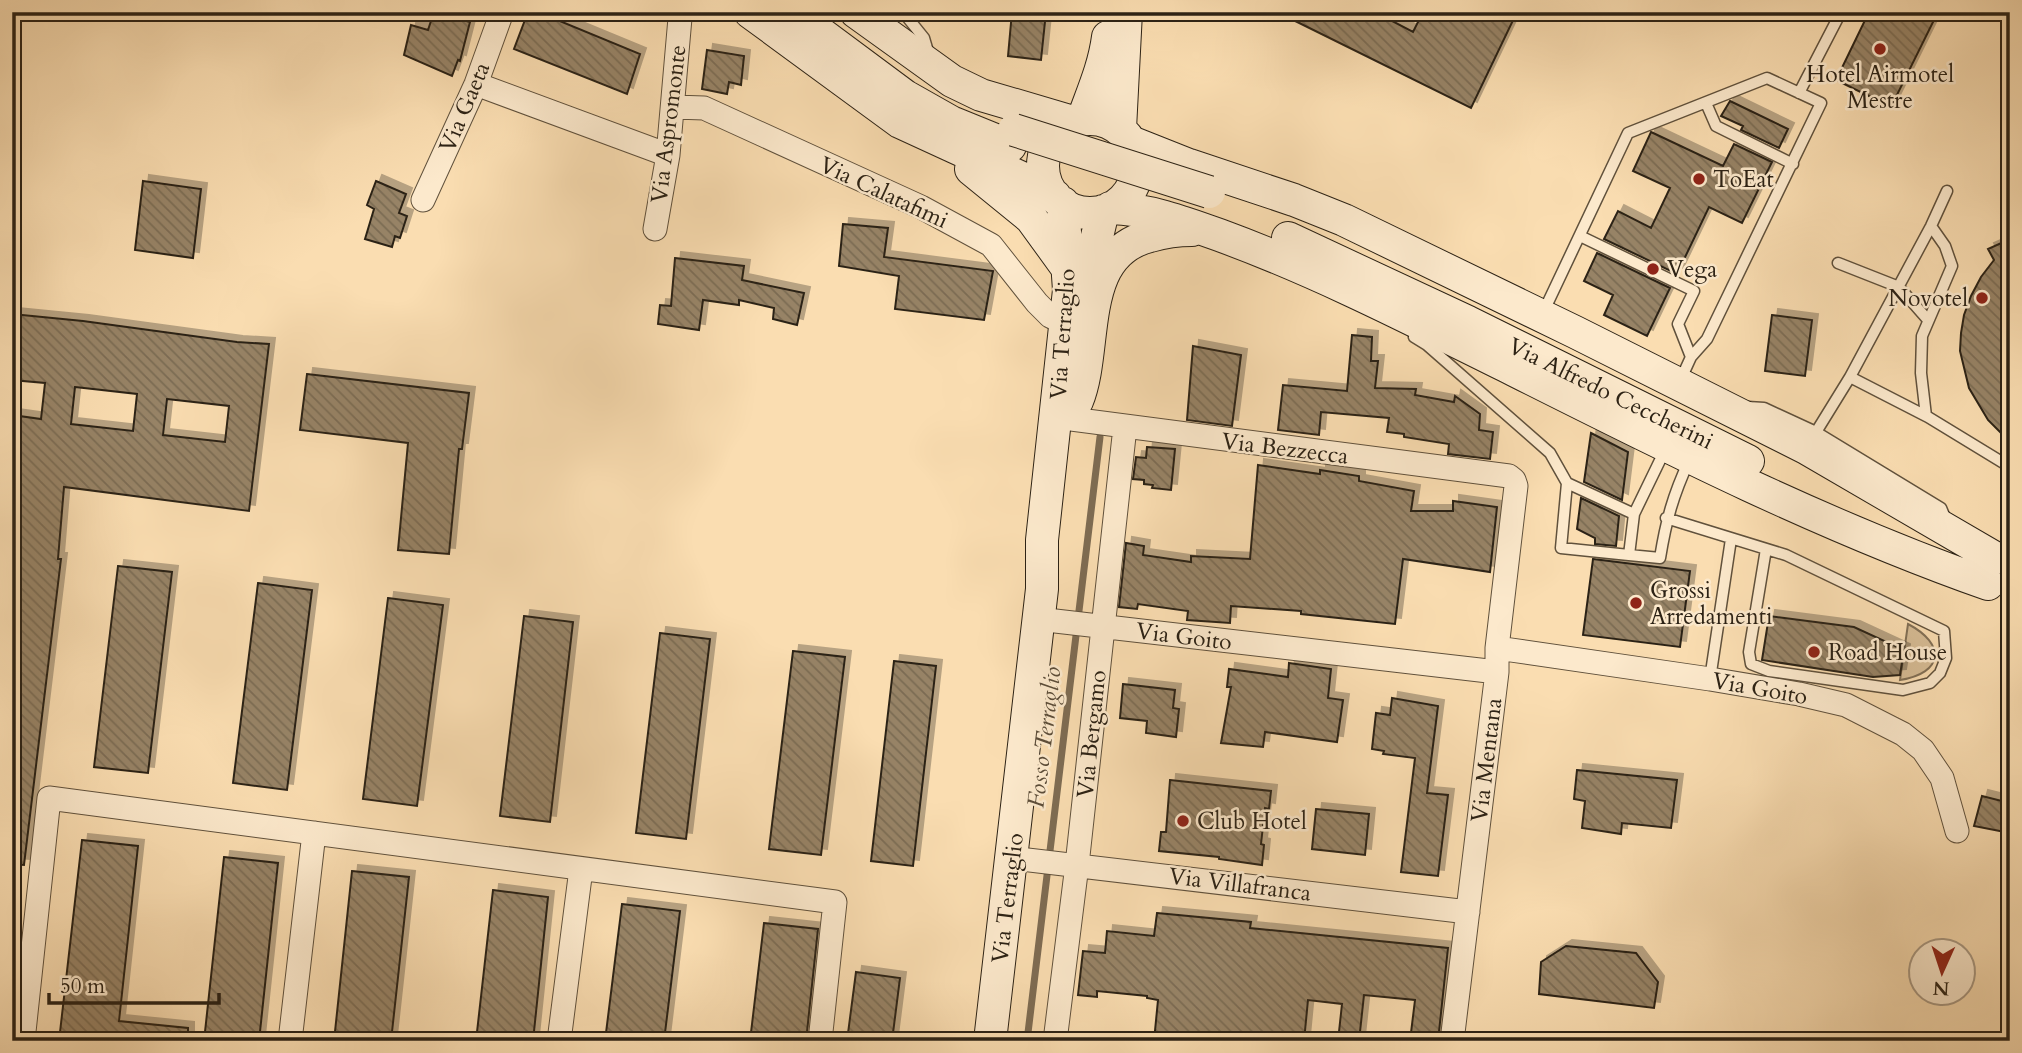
<svg xmlns="http://www.w3.org/2000/svg" width="2022" height="1053" viewBox="0 0 2022 1053" font-family="Cardo,serif">
<defs>
<pattern id="building-back-hatch" width="6" height="6" patternUnits="userSpaceOnUse" patternTransform="scale(1.75)"><rect width="6" height="6" fill="#978366"/><path d="M-1 5l2 2M0 0l6 6M5-1l2 2" fill="none" stroke="#7b6b53"/></pattern>
<filter id="shadow"><feDropShadow dx="6" dy="-6" stdDeviation="0" flood-color="#0004"/></filter>
</defs>
<rect width="100%" height="100%" fill="#faddb1"/>
<filter id="stains"><feTurbulence type="fractalNoise" baseFrequency=".00286" numOctaves="4"/><feColorMatrix values="0 0 0 0 .2 0 0 0 0 .09 0 0 0 0 .02 0 0 0 .5 -.17"/></filter>
<radialGradient id="worn" r=".72"><stop offset=".6" stop-color="#630" stop-opacity="0"/><stop offset="1" stop-color="#630" stop-opacity=".3"/></radialGradient>
<path fill="#d7bd96" stroke="#827056" stroke-width="2" d="M1908,624C1946,644 1944,673 1900,680Z"/>
<g fill="none" stroke-linecap="round" stroke-linejoin="round">
<path stroke="#7e6c53" stroke-width="7" d="M1027,1041L1100,437"/>
</g>
<path fill="url(#building-back-hatch)" stroke="#2c2215" stroke-width="2" fill-rule="evenodd" filter="url(#shadow)" d="M434,12L470,22L460,61L458,60L452,76L404,55L411,25L428,30Z
M528,12H538L640,54L627,94L514,49Z
M1012,12H1046L1041,60L1008,56Z
M1277,12H1375L1413,32L1423,12H1517L1471,108Z
M1869,12H1938L1891,107L1836,80Z
M707,50L744,56L741,85L729,82L727,94L702,89Z
M1730,101L1788,129L1779,148L1741,130L1743,126L1721,116Z
M1651,132L1723,166L1734,144L1772,162L1742,223L1709,207L1677,274L1604,239L1618,211L1651,228L1670,188L1633,171Z
M143,181L201,189L193,258L135,250Z
M376,181L406,194L399,213L407,216L400,238L395,236L392,247L365,239L374,209L367,205Z
M843,224L888,228L884,257L993,271L984,320L895,309L899,276L839,266Z
M2010,239V423L2002,434L1988,420L1969,388L1960,351L1961,333L1964,315L1971,296L1981,277L1994,260L1988,249Z
M1597,253L1670,288L1647,336L1604,315L1613,295L1584,281Z
M675,258L744,266L742,280L804,293L797,325L773,319L774,308L739,300V305L703,300L699,330L658,324L660,305L671,306Z
M12,314L83,321L237,342L269,344L249,511L64,487L58,559H61L24,865L12,864V415L41,419L45,383L12,380ZM75,387L137,394L133,431L71,424ZM167,399L229,406L225,442L163,435Z
M1772,315L1812,320L1805,376L1765,371Z
M1352,335L1372,337L1371,361H1378L1375,388L1416,389L1415,395L1454,402L1455,396L1480,414L1479,430L1493,432L1490,459L1448,454L1449,444L1404,437V434L1387,432L1389,418L1321,412L1319,435L1278,430L1283,385L1347,391Z
M1193,346L1241,355L1232,426L1187,420Z
M307,374L469,393L462,449H459L449,554L398,550L408,443L300,430Z
M1591,433L1628,452L1622,500L1584,482Z
M1147,447L1175,449L1171,490L1152,488L1153,485L1144,484V480L1133,479L1136,457L1146,458Z
M1258,465L1320,474V470L1359,476V481L1414,491L1411,511H1453V501L1497,507L1490,572L1403,559L1395,624L1301,614V611L1231,606L1230,623L1187,620L1188,611L1138,604L1137,609L1119,607L1126,543L1144,546L1143,555L1191,562V556L1250,559Z
M1581,498L1619,516L1616,546L1595,544V538L1577,529Z
M1593,559L1690,571L1680,647L1583,635Z
M118,566L172,572L148,773L94,767Z
M258,583L312,590L287,790L233,783Z
M388,598L443,605L417,806L363,799Z
M524,616L573,622L550,822L500,816Z
M1769,616L1854,627L1904,650L1900,675L1873,677L1762,660Z
M660,633L710,639L686,839L636,833Z
M793,651L845,657L821,855L769,849Z
M894,661L936,666L913,866L871,861Z
M1289,663L1331,669L1328,698L1343,700L1337,742L1265,732L1263,747L1221,743L1231,687H1227L1229,669L1288,677Z
M1123,684L1175,690L1173,708L1179,709L1176,737L1146,733L1147,721L1120,718Z
M1392,698L1438,706L1427,793L1448,795L1438,876L1401,872L1415,758L1383,754L1384,751L1372,749L1376,713L1390,715Z
M1577,770L1677,780L1671,828L1622,823L1621,834L1582,828L1585,801L1574,799Z
M1170,780L1271,791L1269,809L1265,808L1261,844L1264,845L1262,865L1219,859V857L1159,851L1161,832H1166Z
M1982,796L2010,803V833L1974,826Z
M1316,809L1369,814L1365,855L1312,849Z
M82,840L138,846L119,1021L188,1028V1041H59Z
M224,857L278,863L259,1041H204Z
M352,871L409,877L391,1041H334Z
M493,890L548,897L533,1041H476Z
M622,904L680,911L664,1041H605Z
M1157,913L1251,922L1250,928L1448,948L1438,1041H1410L1415,1000L1364,995L1359,1041H1338L1342,1004L1308,1000L1304,1041H1279L1238,1036L1237,1041H1154L1158,1000L1147,998V996L1097,991V997L1078,995L1083,951L1105,953L1107,931L1154,936Z
M764,923L818,929L806,1041H750Z
M1566,946L1636,953L1658,982L1654,1008L1539,994L1541,962Z
M856,972L900,978L892,1041H847Z"/>
<g fill="none" stroke-linecap="round" stroke-linejoin="round">
<g stroke="#60513c" stroke-width="13">
<path id="lane" d="M903,12L924,38L929,55
M1799,93L1841,12
M1706,103L1716,126L1793,164
M1580,236L1694,291L1678,324L1691,357
M1838,263L1899,287L1928,320
M1542,315L1628,133L1767,78L1821,103L1707,339L1691,357L1680,381
M1414,337L1427,345L1550,453L1567,483L1634,514L1665,450
M1850,377L1931,226L1947,191
M1748,407L1764,408L1816,432L1941,508L1946,520
M1926,416L1921,373L1922,336L1952,266L1945,246L1931,226
M1813,437L1850,377L1928,417L2010,467
M1567,483L1561,548L1629,555L1634,514
M1666,518L1786,555L1944,631L1946,658L1940,673L1930,683L1903,690L1769,671L1751,664L1749,652L1766,549
M1629,555L1660,558C1666,521 1673,495 1689,461
M1710,679L1731,539"/>
</g>
<g stroke="#60513c" stroke-width="25">
<path id="street" d="M476,84L668,155
M674,107L704,108L921,207L991,245L1037,303L1050,316L1066,324
M423,200L476,84L502,12
M655,229L668,155L680,18
M1056,417L1509,476L1514,480L1516,486L1497,648V672L1452,1041
M1038,619L1497,672
M1497,648L1710,679L1799,694L1846,705L1903,734L1923,750L1942,778L1957,831
M1012,858L1468,912
M23,1041L49,798L835,902L820,1041
M290,1041L314,833
M559,1041L581,869
M1055,1041L1077,865L1125,427"/>
</g>
<g stroke="#2c2215" stroke-width="34">
<path id="secondary" d="M750,12L900,122L1035,184L1055,196
M792,12L905,96L951,122L1010,146
M856,12L952,81L981,95L1073,122
M1083,119C1093,91 1104,67 1108,37
M1043 166a47 47 0 1 1 94 0a47 47 0 1 1-94 0Z
M1120,129L1126,12
M1131,142L1189,165L1294,200L1344,220L1575,332L1806,448L1995,558
M971,169L1031,218L1068,269
M1110,208C1149,209 1186,223 1222,236C1320,272 1413,320 1506,366C1663,445 1823,526 1988,584
M1288,238L1468,322L1748,461
M1085,305L1088,275L1103,211
M1077,401C1099,348 1076,254 1150,236C1164,232 1177,230 1192,230
M990,1041L1042,589V540L1069,290L1063,203"/>
</g>
<use href="#lane" stroke="#fce9cc" stroke-width="10"/>
<use href="#street" stroke="#fce9cc" stroke-width="23"/>
<use href="#secondary" stroke="#fce9cc" stroke-width="32"/>
<g stroke="#2c2215" stroke-width="34" stroke-linecap="butt">
<path id="secondary-bridge" d="M1014,130L1209,192"/>
</g>
<use href="#secondary-bridge" stroke="#fce9cc" stroke-width="32"/>
</g>
<g fill="#8f2418" stroke="#fce9cc" stroke-width="2.5">
<circle cx="1880" cy="49" r="7"/>
<circle cx="1699" cy="179" r="7"/>
<circle cx="1653" cy="269" r="7"/>
<circle cx="1982" cy="298" r="7"/>
<circle cx="1636" cy="603" r="7"/>
<circle cx="1814" cy="652" r="7"/>
<circle cx="1183" cy="821" r="7"/>
</g>
<g text-anchor="middle" stroke-width="5" stroke-linejoin="round" paint-order="stroke">
<g font-size="23" fill="#2c2215" stroke="#fce9cc" text-anchor="start">
<text x="1880" y="82" text-anchor="middle">Hotel Airmotel<tspan x="1880" dy="26">Mestre</tspan></text>
<text x="1713" y="187">ToEat</text>
<text x="1667" y="277">Vega</text>
<text x="1968" y="306" text-anchor="end">Novotel</text>
<text x="1650" y="598">Grossi<tspan x="1650" dy="26">Arredamenti</tspan></text>
<text x="1828" y="660">Road House</text>
<text x="1197" y="829">Club Hotel</text>
</g>
<g font-size="23" fill="#2c2215" stroke="#fce9cc">
<text transform="translate(464 107) rotate(-67)" y="8">Via Gaeta</text>
<text transform="translate(668 124) rotate(-83)" y="8">Via Aspromonte</text>
<text transform="translate(884 192) rotate(25)" y="8">Via Calatafimi</text>
<text transform="translate(1062 334) rotate(-86)" y="8">Via Terraglio</text>
<text transform="translate(1611 393) rotate(26)" y="8">Via Alfredo Ceccherini</text>
<text transform="translate(1285 448) rotate(7)" y="8">Via Bezzecca</text>
<text transform="translate(1184 636) rotate(7)" y="8">Via Goito</text>
<text transform="translate(1760 688) rotate(10)" y="8">Via Goito</text>
<text transform="translate(1091 734) rotate(-84)" y="8">Via Bergamo</text>
<text transform="translate(1486 760) rotate(-83)" y="8">Via Mentana</text>
<text transform="translate(1240 884) rotate(7)" y="8">Via Villafranca</text>
<text transform="translate(1007 898) rotate(-83)" y="8">Via Terraglio</text>
</g>
<g font-size="24" font-style="italic" fill="#5c4d39" stroke="#fce9cc">
<text transform="translate(1044 737) rotate(-83)" y="8">Fosso Terraglio</text>
</g>
</g>
<rect width="2022" height="1053" fill="none" stroke="#faddb1" stroke-width="42"/>
<rect x="14" y="14" width="1994" height="1025" fill="none" stroke="#2c2215" stroke-width="3.5"/>
<rect x="21" y="21" width="1980" height="1011" fill="none" stroke="#2c2215" stroke-width="2"/>
<g transform="translate(1942 972) rotate(183)"><circle r="33" fill="#fce9cc" stroke="#a99983" stroke-width="2"/>
<path d="M0-5L12 26L0 18L-12 26Z" fill="#8f2418"/>
<text y="-10" font-size="19" font-weight="bold" text-anchor="middle" fill="#2c2215">N</text>
</g>
<path d="M49 993v10h170v-10" fill="none" stroke="#2c2215" stroke-width="3.5"/>
<text x="60" y="993" font-size="21" fill="#2c2215" stroke="#fce9cc" stroke-width="5" paint-order="stroke">50 m</text>
<rect width="100%" height="100%" filter="url(#stains)"/>
<rect width="100%" height="100%" fill="url(#worn)"/>
</svg>
